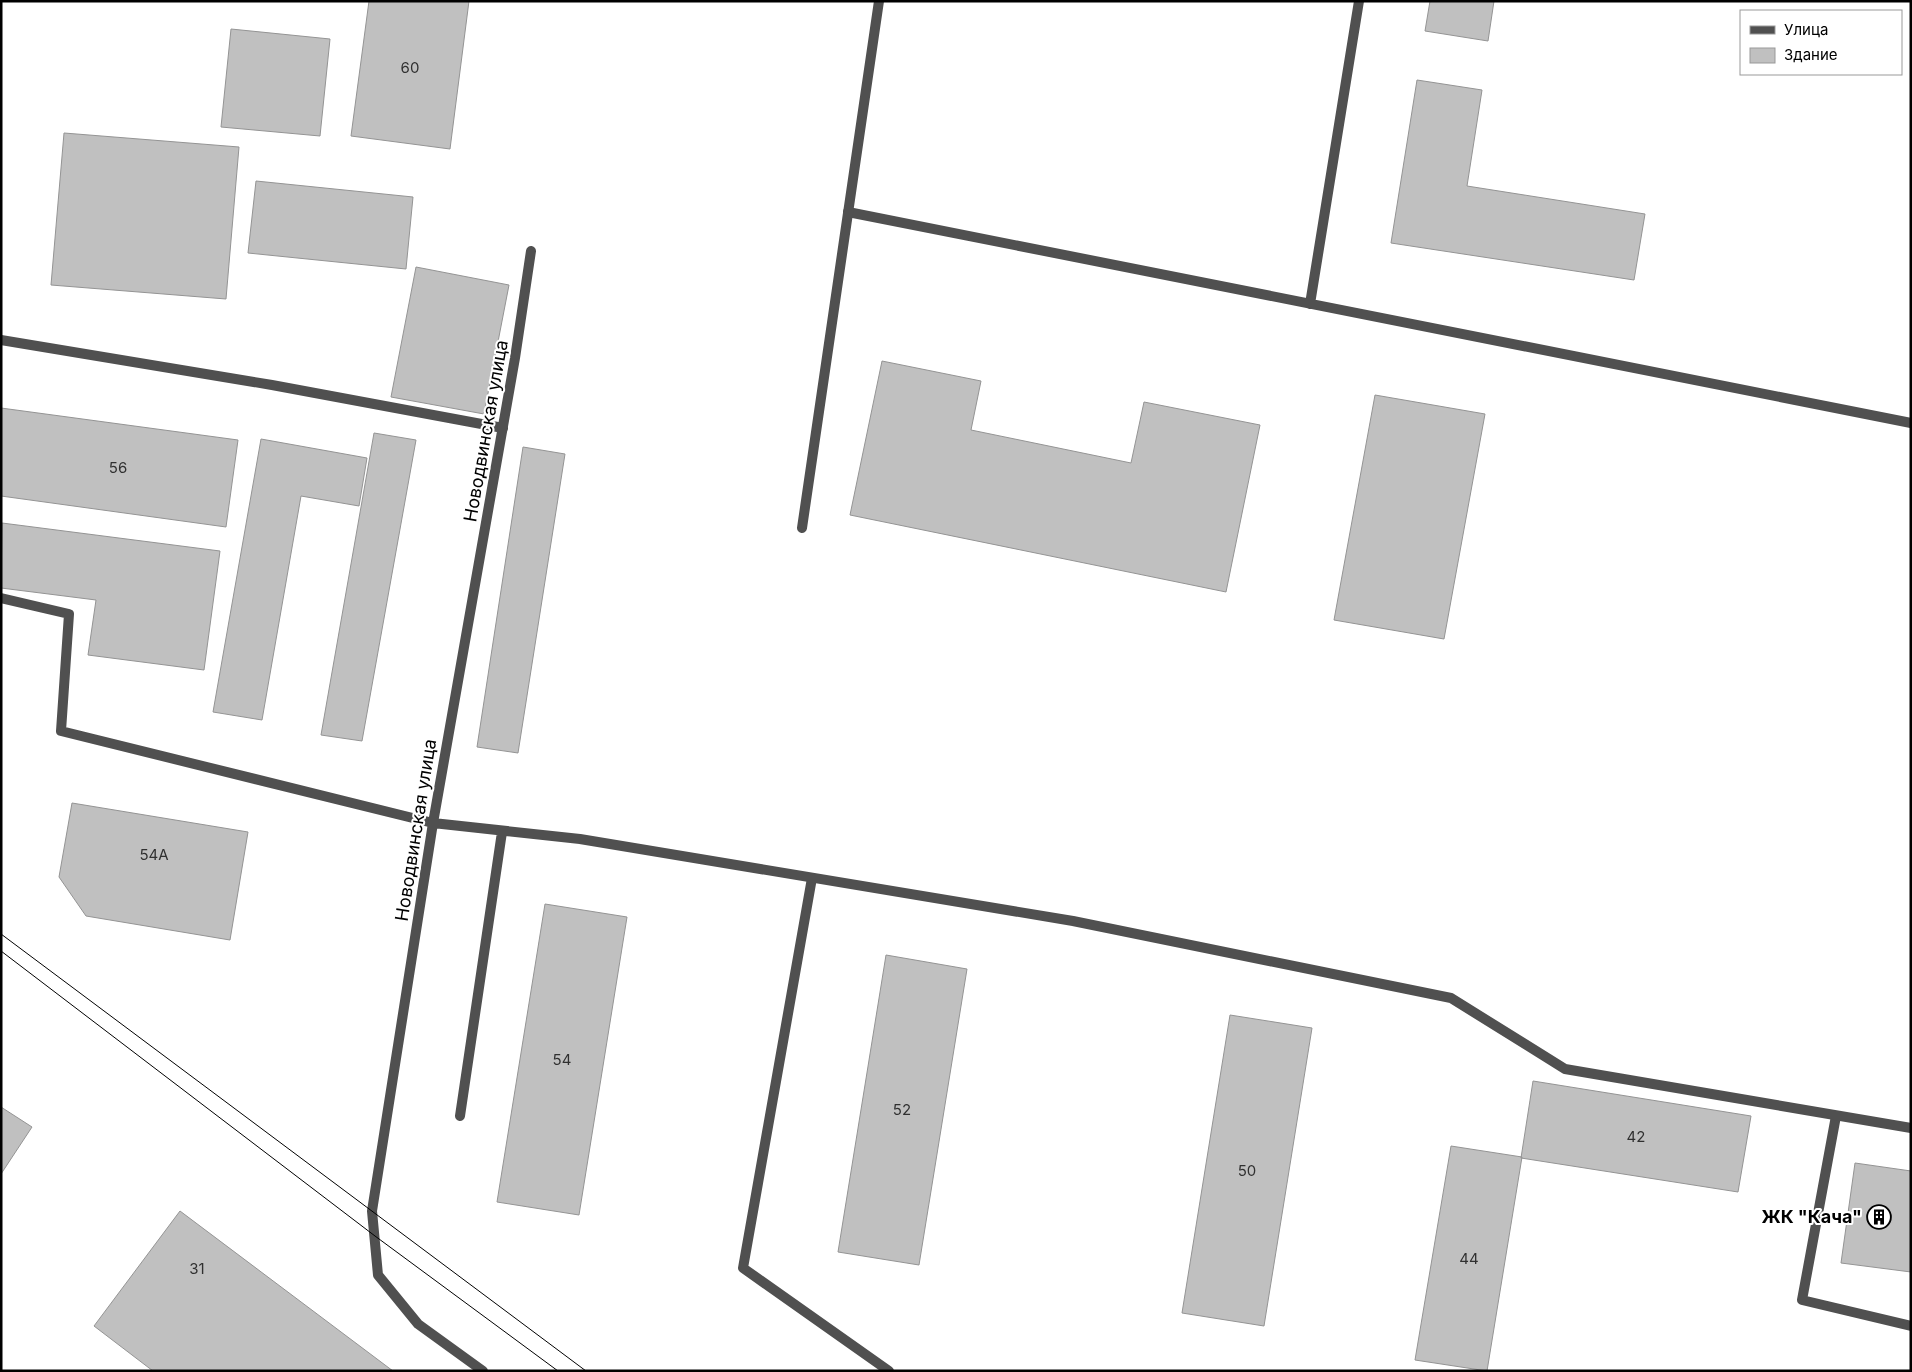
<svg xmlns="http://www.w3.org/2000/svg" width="1912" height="1372" viewBox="0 0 1912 1372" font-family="Inter,sans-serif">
<rect width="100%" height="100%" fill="#fff"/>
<path fill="#c0c0c0" stroke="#949494" d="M369,1H469L450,149L351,136Z
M1430,1H1494L1488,41L1425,31Z
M231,29L330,39L320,136L221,127Z
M1417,80L1482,90L1467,186L1645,214L1634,280L1391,243Z
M64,133L239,147L226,299L51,285Z
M256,181L413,197L406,269L248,253Z
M416,267L509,285L484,414L391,397Z
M882,361L981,381L971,430L1131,463L1144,402L1260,425L1226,592L850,515Z
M1375,395L1485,414L1444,639L1334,620Z
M1,408L238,440L226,527L1,496Z
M374,433L416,440L362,741L321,735Z
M261,439L367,458L359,506L301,496L262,720L213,712Z
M523,447L565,454L518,753L477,747Z
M2,523L220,551L204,670L88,655L96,600L1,588Z
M72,803L248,832L230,940L86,916L59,877Z
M545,904L627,917L579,1215L497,1202Z
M886,955L967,969L919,1265L838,1252Z
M1230,1015L1312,1028L1264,1326L1182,1313Z
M1533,1081L1751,1116L1738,1192L1521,1158Z
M1,1107L32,1127L1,1174Z
M1451,1146L1522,1157L1487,1371L1415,1360Z
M1855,1163L1911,1171V1272L1841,1263Z
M180,1211L393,1371H153L94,1326Z"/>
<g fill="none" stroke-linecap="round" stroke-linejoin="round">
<path stroke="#505050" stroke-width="10" d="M848,212L1911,423
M1310,304L1359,1
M1,340L272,385L503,428
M1,598L69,614L61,731L433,823
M812,878L743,1268L889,1371
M1836,1116L1802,1300L1911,1326"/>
<path stroke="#505050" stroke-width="10" d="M802,528L879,1
M433,823L580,839L1073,921L1451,998L1565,1069L1911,1128
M460,1116L502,832
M483,1371L418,1324L378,1275L372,1211L433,823L515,358L531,251"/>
<path stroke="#000" stroke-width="1" d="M1,934L586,1371
M1,951L375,1236L558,1371"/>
</g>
<defs>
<g id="building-ring" transform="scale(1.25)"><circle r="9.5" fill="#fff" stroke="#000" stroke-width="1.5"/><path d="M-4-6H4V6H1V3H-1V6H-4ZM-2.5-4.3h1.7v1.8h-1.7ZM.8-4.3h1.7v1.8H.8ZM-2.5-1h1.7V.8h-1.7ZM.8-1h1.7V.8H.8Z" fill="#000"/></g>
</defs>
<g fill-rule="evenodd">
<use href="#building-ring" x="1879" y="1217"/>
</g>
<g text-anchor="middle" stroke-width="4" stroke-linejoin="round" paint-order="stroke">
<g font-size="15" fill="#303030">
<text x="410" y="73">60</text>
<text x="118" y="473">56</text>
<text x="154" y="860">54А</text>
<text x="562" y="1065">54</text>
<text x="902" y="1115">52</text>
<text x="1636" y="1142">42</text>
<text x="1247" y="1176">50</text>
<text x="1469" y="1264">44</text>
<text x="197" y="1274">31</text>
</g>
<g font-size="18" fill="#000" stroke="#fff">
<text transform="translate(486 431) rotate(-80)" y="6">Новодвинская улица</text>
<text transform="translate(416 830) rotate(-81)" y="6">Новодвинская улица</text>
</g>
<g font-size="18" font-weight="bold" fill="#000" stroke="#fff" text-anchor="end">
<text x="1862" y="1223">ЖК "Кача"</text>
</g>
</g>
<rect width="1912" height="1372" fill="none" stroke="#000000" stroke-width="5"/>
<rect x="1740" y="10" width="162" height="65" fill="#ffffff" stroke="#999999"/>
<rect x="1750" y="26" width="25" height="8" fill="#505050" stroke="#999999"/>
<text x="1784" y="35" font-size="15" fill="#000000">Улица</text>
<rect x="1750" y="48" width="25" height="15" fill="#c0c0c0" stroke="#999999"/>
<text x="1784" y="60" font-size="15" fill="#000000">Здание</text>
</svg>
